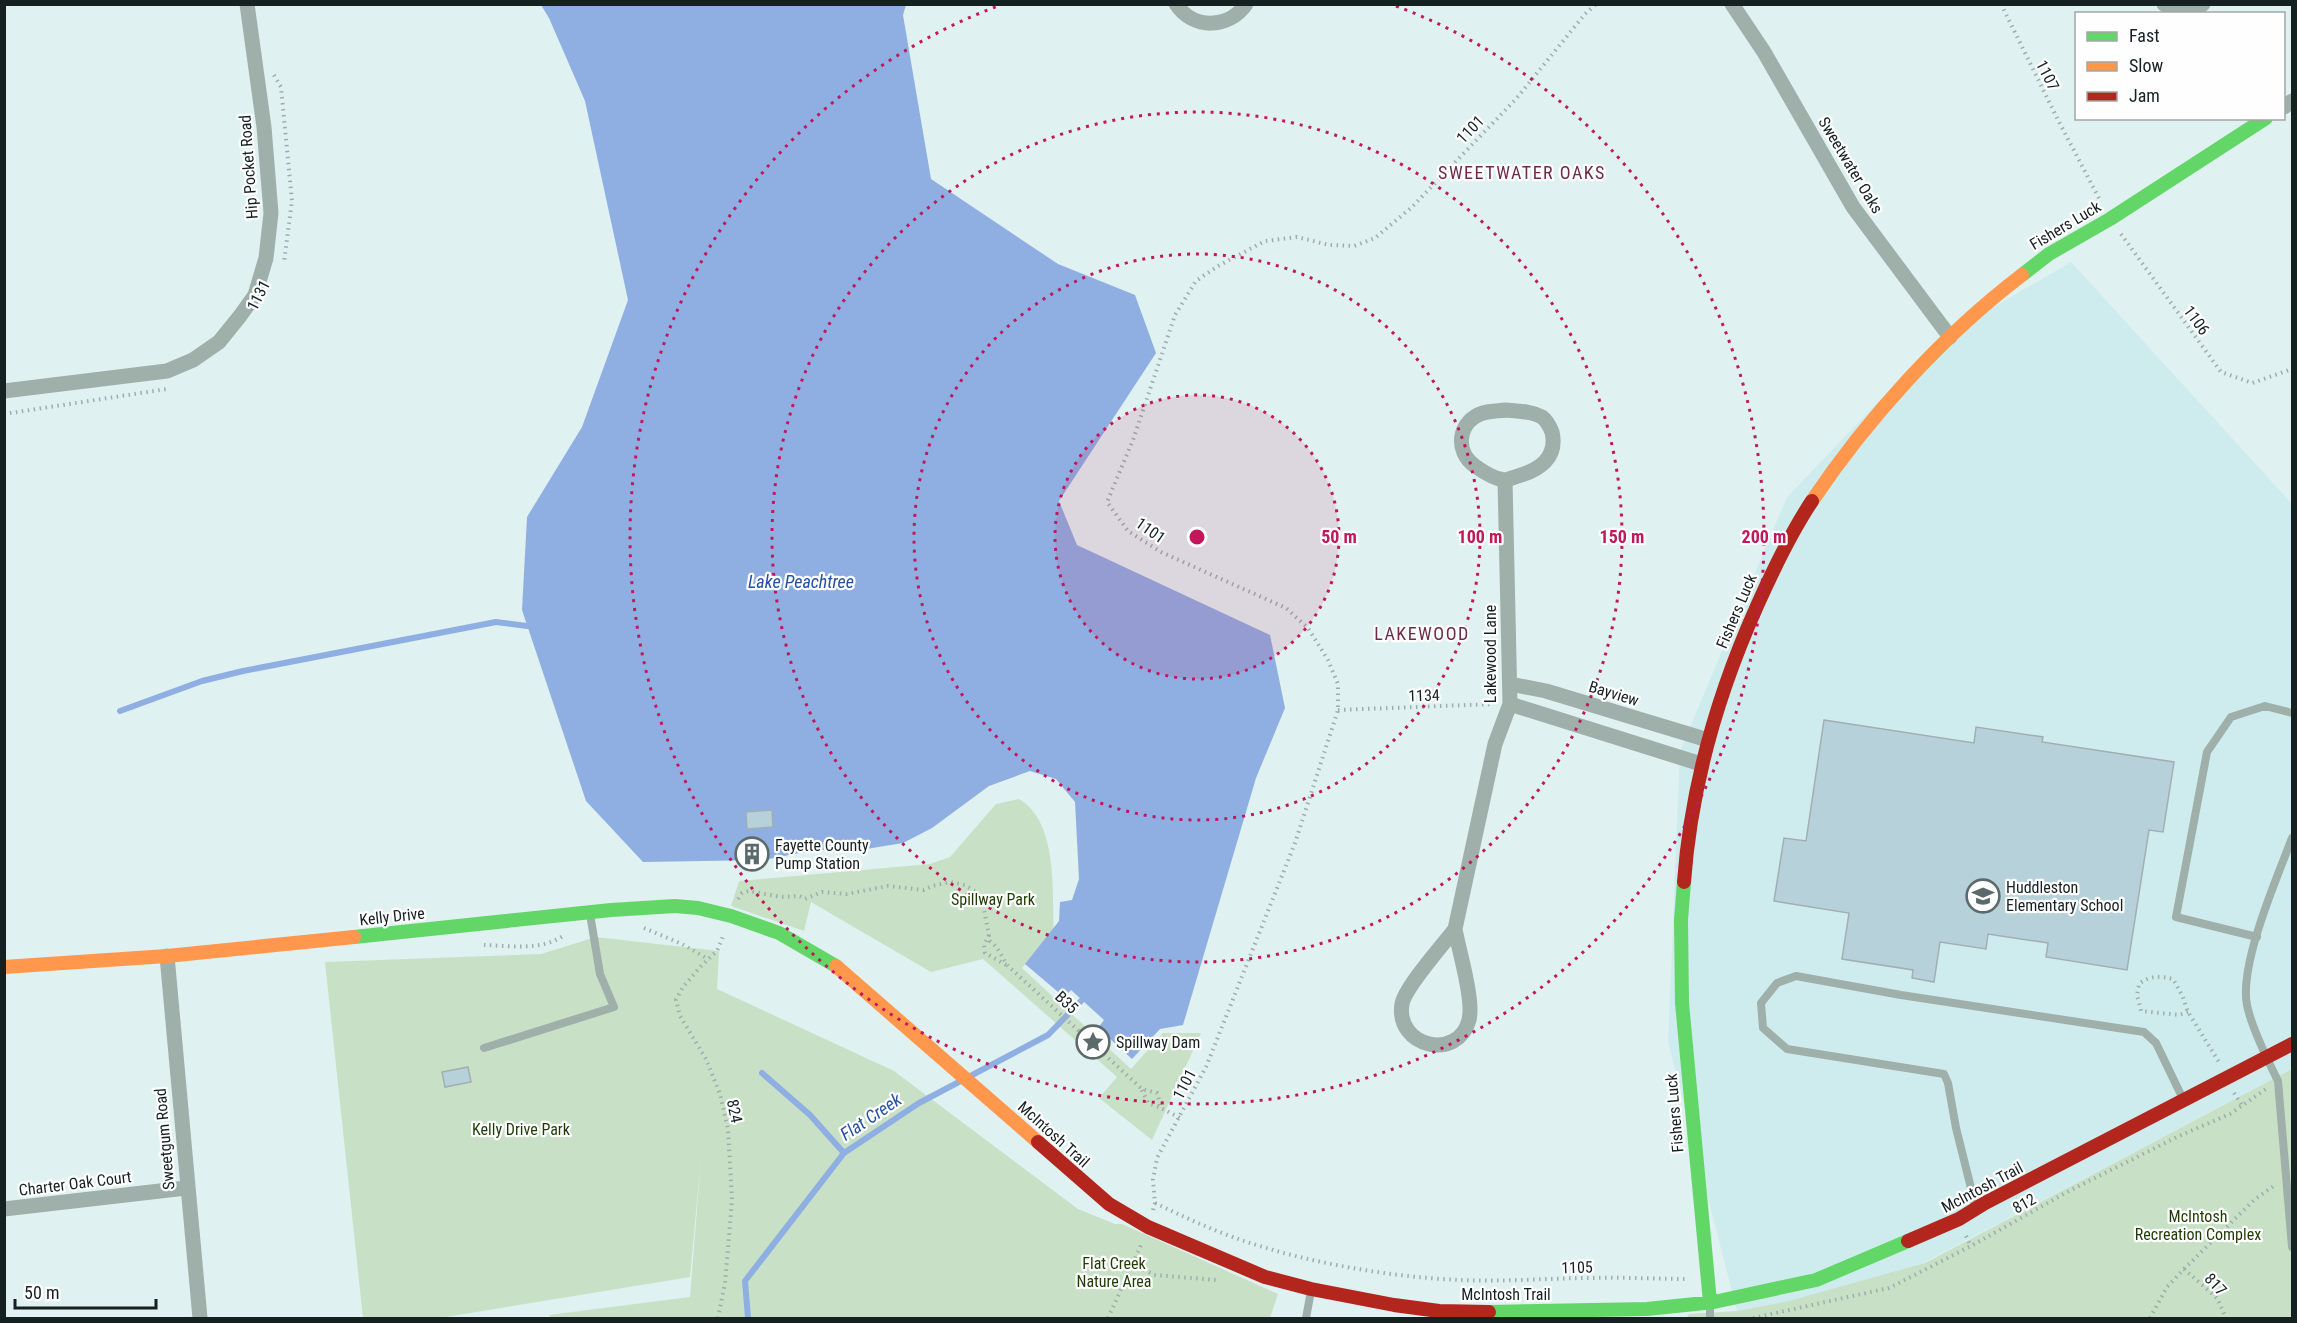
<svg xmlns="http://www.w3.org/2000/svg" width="2297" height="1323" viewBox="0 0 2297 1323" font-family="'Roboto Condensed',sans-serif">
<rect width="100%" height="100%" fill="#e0f1f1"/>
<path fill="#ceeced" d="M2071,262L2292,504V1069L1885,1283L1737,1311L1668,1042L1680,751L1787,497L1939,339Z"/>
<path fill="#c8e0c6" d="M1019,799C1058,822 1052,890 1054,931L1022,968L1131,1069L1163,1033H1201L1152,1140L1099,1098L1117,1077L983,959L931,972L811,902L804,931L731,906L739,881L930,864L950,857L996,804Z
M596,937L719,951L717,989L894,1071L1078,1209L1115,1224H1122L1278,1294L1270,1318H551L549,1315L690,1297L701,1158L690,1277L440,1318H363L325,962L541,954Z
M2292,1069V1318H1687L1689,1314L1737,1311L1789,1301L1925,1263Z"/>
<path fill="#8fafe2" d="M541,5H906L903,15L931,179L1058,264L1135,295L1156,353L1059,501L1077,545L1270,635L1285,708L1256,778L1183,1025L1160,1029L1132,1059L1098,1028L1104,1020L1071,990L1064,997L1025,964L1059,921L1060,902L1072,900L1079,879L1075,802L1056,779L1030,771L989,786L932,828L903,843L860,850H815L764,860L643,862L586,801L522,610L527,517L582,427L628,300L585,101L549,18Z"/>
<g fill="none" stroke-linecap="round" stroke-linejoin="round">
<path stroke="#8fafe2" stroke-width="6" d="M120,711L202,681L243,671L496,622L527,626
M762,1073L810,1115L844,1153
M748,1318L745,1281L844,1153L919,1103L1048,1035L1082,1000"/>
</g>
<path fill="#b6d1da" stroke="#a2aeb1" stroke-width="1.5" d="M1824,720L1974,743L1976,727L2043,737L2042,742L2174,762L2163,832L2149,830L2127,970L2046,957L2048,943L1988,934L1986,949L1940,942L1934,982L1912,978L1913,970L1842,959L1849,913L1774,901L1784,838L1806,841Z
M772,810L773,827L747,829L746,812Z
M468,1067L471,1082L445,1087L442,1072Z"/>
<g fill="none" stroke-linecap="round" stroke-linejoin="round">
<path stroke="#a0adab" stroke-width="4" stroke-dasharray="1.5 4.5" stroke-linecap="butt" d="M2001,4L2058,120L2101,202
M274,75L281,87L292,201L284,262
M2121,234L2221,372L2252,383L2292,369
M4,414L167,389
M1338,710L1494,704
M738,899L742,893L749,891L781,897L799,896L805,899L822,892L847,894L888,886L924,890L932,886L951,882L965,885L976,892L983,904L990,941C998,946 1002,958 1008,966L1142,1089L1157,1093L1161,1108L1180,1118
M644,928L682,944L708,959
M989,935L984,945L985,953L1006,965
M484,945C510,946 543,951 564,935
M2188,1012L2179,1015L2141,1011L2137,995L2139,984C2150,975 2160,976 2173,979L2182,995L2188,1012L2219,1062
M1142,1090L1148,1103L1161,1108
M2234,1093L2242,1105
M1155,1203C1172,1211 1188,1219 1205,1226C1278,1258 1381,1277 1462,1280C1506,1282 1550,1278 1593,1278C1625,1277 1657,1279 1689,1279
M1153,1210L1155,1203L1153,1180L1157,1158L1206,1067L1295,843L1338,710V684L1328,660L1308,628L1286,608L1161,552L1128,531L1107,502L1133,440L1175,315L1196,281L1218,266L1265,241L1297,237L1329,245L1354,246L1375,238L1412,207L1516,99L1585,14L1596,4
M1966,1236L1971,1246
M1133,1264L1154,1275L1217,1280
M2184,1269L2254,1200L2275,1185
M718,1318L725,1283L732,1200L728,1129L720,1094L706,1059L680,1016L676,1000L683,987L702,965L717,951L724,934
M1108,1318L1142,1243
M1753,1318L1889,1288L1971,1246L2069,1191L2179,1136L2230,1114L2266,1089
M2150,1318L2167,1287L2184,1269L2217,1298L2226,1318"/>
<path stroke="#9fafaa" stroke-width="8" d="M2292,838C2277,878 2239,964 2247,1005C2251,1026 2268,1061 2278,1081L2292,1247
M2257,937L2176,917L2207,752L2231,717L2265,706L2292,713
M484,1048L614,1007L600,974L590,914
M1976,1208L1956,1128L1948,1083L1944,1074L1787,1049L1763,1028L1761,1003L1777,983L1796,976L1901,995L2144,1032L2156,1043L2183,1099
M1710,1304V1318
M1306,1318L1311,1291"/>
<path stroke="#9fafaa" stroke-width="15" d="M1176,4C1193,30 1229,29 1246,4
M1732,4L1764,52L1853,207L1950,337
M2164,4C2176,14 2191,16 2203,4
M2284,107L2292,101
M4,391L167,371L193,360L219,342L240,316L255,295L266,258L271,213L264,127L247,4
M1506,410C1518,411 1531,411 1542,417C1546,420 1550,427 1552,432C1558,458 1539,470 1518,476C1514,477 1508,480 1504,480C1495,479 1482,471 1475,466C1454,451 1458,421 1483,413C1490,411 1499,411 1506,410Z
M1510,684L1546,691L1708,740
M1510,704L1701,764
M1455,929L1495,744L1510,704L1505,480
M1455,929C1459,951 1474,1000 1469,1020C1458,1062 1395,1047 1402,1004C1405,987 1443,945 1455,929Z
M167,956L200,1318
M4,1209L186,1188"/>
<path stroke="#63d668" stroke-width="14" d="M2022,275L2049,254L2110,219L2266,118
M1684,882L1681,920L1682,1003L1710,1302
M354,937L611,910L675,906L698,908L731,916L779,933L836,966
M1489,1312L1647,1309L1714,1302L1816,1280L1908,1241"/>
<path stroke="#ff974d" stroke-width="14" d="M1812,501C1867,419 1943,335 2022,275
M836,966L1038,1142
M4,967L167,956L354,937"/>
<path stroke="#b3261e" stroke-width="14" d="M1684,882C1691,786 1718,693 1757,606C1773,570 1790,534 1812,501
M1038,1142L1109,1204L1148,1227L1265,1277L1311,1289L1394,1305L1439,1311L1489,1312
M1908,1241L1959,1219L1985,1203L2292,1044"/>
</g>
<circle cx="1197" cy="537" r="142" fill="#c2185b" fill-opacity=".12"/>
<g fill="none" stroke="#c2185b" stroke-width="3" stroke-dasharray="3 6">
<circle cx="1197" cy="537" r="142"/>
<circle cx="1197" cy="537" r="283"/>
<circle cx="1197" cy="537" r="425"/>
<path d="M1396 6A567 567 0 1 1 998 6"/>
</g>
<defs>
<g id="building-ring" transform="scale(1.725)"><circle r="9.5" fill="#fefefe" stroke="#5c6a6a" stroke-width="1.5"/><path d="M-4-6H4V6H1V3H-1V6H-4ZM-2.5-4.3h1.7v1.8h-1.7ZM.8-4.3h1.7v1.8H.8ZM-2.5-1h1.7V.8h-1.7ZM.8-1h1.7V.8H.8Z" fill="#5c6a6a"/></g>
<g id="school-ring" transform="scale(1.725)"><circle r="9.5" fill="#fefefe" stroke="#5c6a6a" stroke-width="1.5"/><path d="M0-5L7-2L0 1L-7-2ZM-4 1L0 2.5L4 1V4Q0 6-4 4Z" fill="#5c6a6a"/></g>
<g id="sight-ring" transform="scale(1.725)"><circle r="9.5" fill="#fefefe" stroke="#5c6a6a" stroke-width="1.5"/><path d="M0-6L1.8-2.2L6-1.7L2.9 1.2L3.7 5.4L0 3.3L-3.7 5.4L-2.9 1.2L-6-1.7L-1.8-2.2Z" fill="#5c6a6a"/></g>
</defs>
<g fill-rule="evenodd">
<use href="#building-ring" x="752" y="854"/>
<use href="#school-ring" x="1983" y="896"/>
<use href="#sight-ring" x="1093" y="1042"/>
</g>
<g text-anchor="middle" stroke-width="4.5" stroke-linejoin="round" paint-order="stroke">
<g font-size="16" fill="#152121" stroke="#fefefe">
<text transform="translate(2048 75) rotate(63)" y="6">1107</text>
<text transform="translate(1470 129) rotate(-46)" y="6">1101</text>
<text transform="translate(1851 165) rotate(59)" y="6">Sweetwater Oaks</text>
<text transform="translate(248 167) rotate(-94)" y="6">Hip Pocket Road</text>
<text transform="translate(2065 225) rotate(-31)" y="6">Fishers Luck</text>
<text transform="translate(258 295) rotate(-63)" y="6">1131</text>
<text transform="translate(2197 320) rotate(54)" y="6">1106</text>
<text transform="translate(1151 530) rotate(35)" y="6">1101</text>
<text transform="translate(1736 611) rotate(-67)" y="6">Fishers Luck</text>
<text transform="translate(1490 654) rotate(-90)" y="6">Lakewood Lane</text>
<text transform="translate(1614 693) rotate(17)" y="6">Bayview</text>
<text transform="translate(1424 695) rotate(-2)" y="6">1134</text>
<text transform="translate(392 916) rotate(-6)" y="6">Kelly Drive</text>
<text transform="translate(1067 1002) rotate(43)" y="6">B35</text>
<text transform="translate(1184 1084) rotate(-62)" y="6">1101</text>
<text transform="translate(735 1111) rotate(78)" y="6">824</text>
<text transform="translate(1674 1113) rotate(-95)" y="6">Fishers Luck</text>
<text transform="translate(1054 1134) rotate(42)" y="6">McIntosh Trail</text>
<text transform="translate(164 1139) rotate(-95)" y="6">Sweetgum Road</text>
<text transform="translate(75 1183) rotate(-7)" y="6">Charter Oak Court</text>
<text transform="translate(1982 1187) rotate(-28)" y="6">McIntosh Trail</text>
<text transform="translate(2024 1203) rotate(-29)" y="6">812</text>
<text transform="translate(1577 1267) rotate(-2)" y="6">1105</text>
<text transform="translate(2216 1284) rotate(47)" y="6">817</text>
<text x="1506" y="1300">McIntosh Trail</text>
</g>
<g font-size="16" fill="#152121" stroke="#fefefe" text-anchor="start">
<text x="775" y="851">Fayette County<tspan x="775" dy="18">Pump Station</tspan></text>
<text x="2006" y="893">Huddleston<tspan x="2006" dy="18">Elementary School</tspan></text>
<text x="1116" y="1048">Spillway Dam</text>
</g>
<g font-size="16" fill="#1e3b03" stroke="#fefefe">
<text x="993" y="905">Spillway Park</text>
<text x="521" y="1135">Kelly Drive Park</text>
<text x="2198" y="1222">McIntosh<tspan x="2198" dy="18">Recreation Complex</tspan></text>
<text x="1114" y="1269">Flat Creek<tspan x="1114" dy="18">Nature Area</tspan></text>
</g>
<g font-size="18" letter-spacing="1.5" fill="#702c46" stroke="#fefefe">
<text x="1522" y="179">SWEETWATER OAKS</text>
<text x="1422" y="640">LAKEWOOD</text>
</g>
<g font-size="18" font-style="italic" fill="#254fa4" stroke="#fefefe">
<text x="801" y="588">Lake Peachtree</text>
<text transform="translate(871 1117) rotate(-34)" y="6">Flat Creek</text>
</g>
</g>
<circle cx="1197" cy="537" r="9" fill="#c2185b" stroke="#fefefe" stroke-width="3"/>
<g font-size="18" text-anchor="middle" font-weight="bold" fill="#c2185b" stroke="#fefefe" stroke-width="4.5" stroke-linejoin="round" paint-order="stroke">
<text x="1339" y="543">50 m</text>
<text x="1480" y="543">100 m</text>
<text x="1622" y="543">150 m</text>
<text x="1764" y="543">200 m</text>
</g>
<rect width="2297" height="1323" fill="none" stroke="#152121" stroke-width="12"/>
<rect x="2075" y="12" width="210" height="108" fill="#fefefe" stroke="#a1a6a6" stroke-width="1.5"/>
<rect x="2087" y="32" width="30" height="9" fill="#63d668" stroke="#a1a6a6" stroke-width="1.5"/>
<text x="2129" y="42" font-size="18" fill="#152121">Fast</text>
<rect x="2087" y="62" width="30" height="9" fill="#ff974d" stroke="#a1a6a6" stroke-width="1.5"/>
<text x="2129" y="72" font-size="18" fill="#152121">Slow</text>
<rect x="2087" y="92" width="30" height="9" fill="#b3261e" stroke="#a1a6a6" stroke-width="1.5"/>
<text x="2129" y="102" font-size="18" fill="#152121">Jam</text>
<path d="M15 1299v9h141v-9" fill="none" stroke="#152121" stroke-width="3"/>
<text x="24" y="1299" font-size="18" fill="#152121" stroke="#fefefe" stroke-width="4.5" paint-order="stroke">50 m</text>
</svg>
